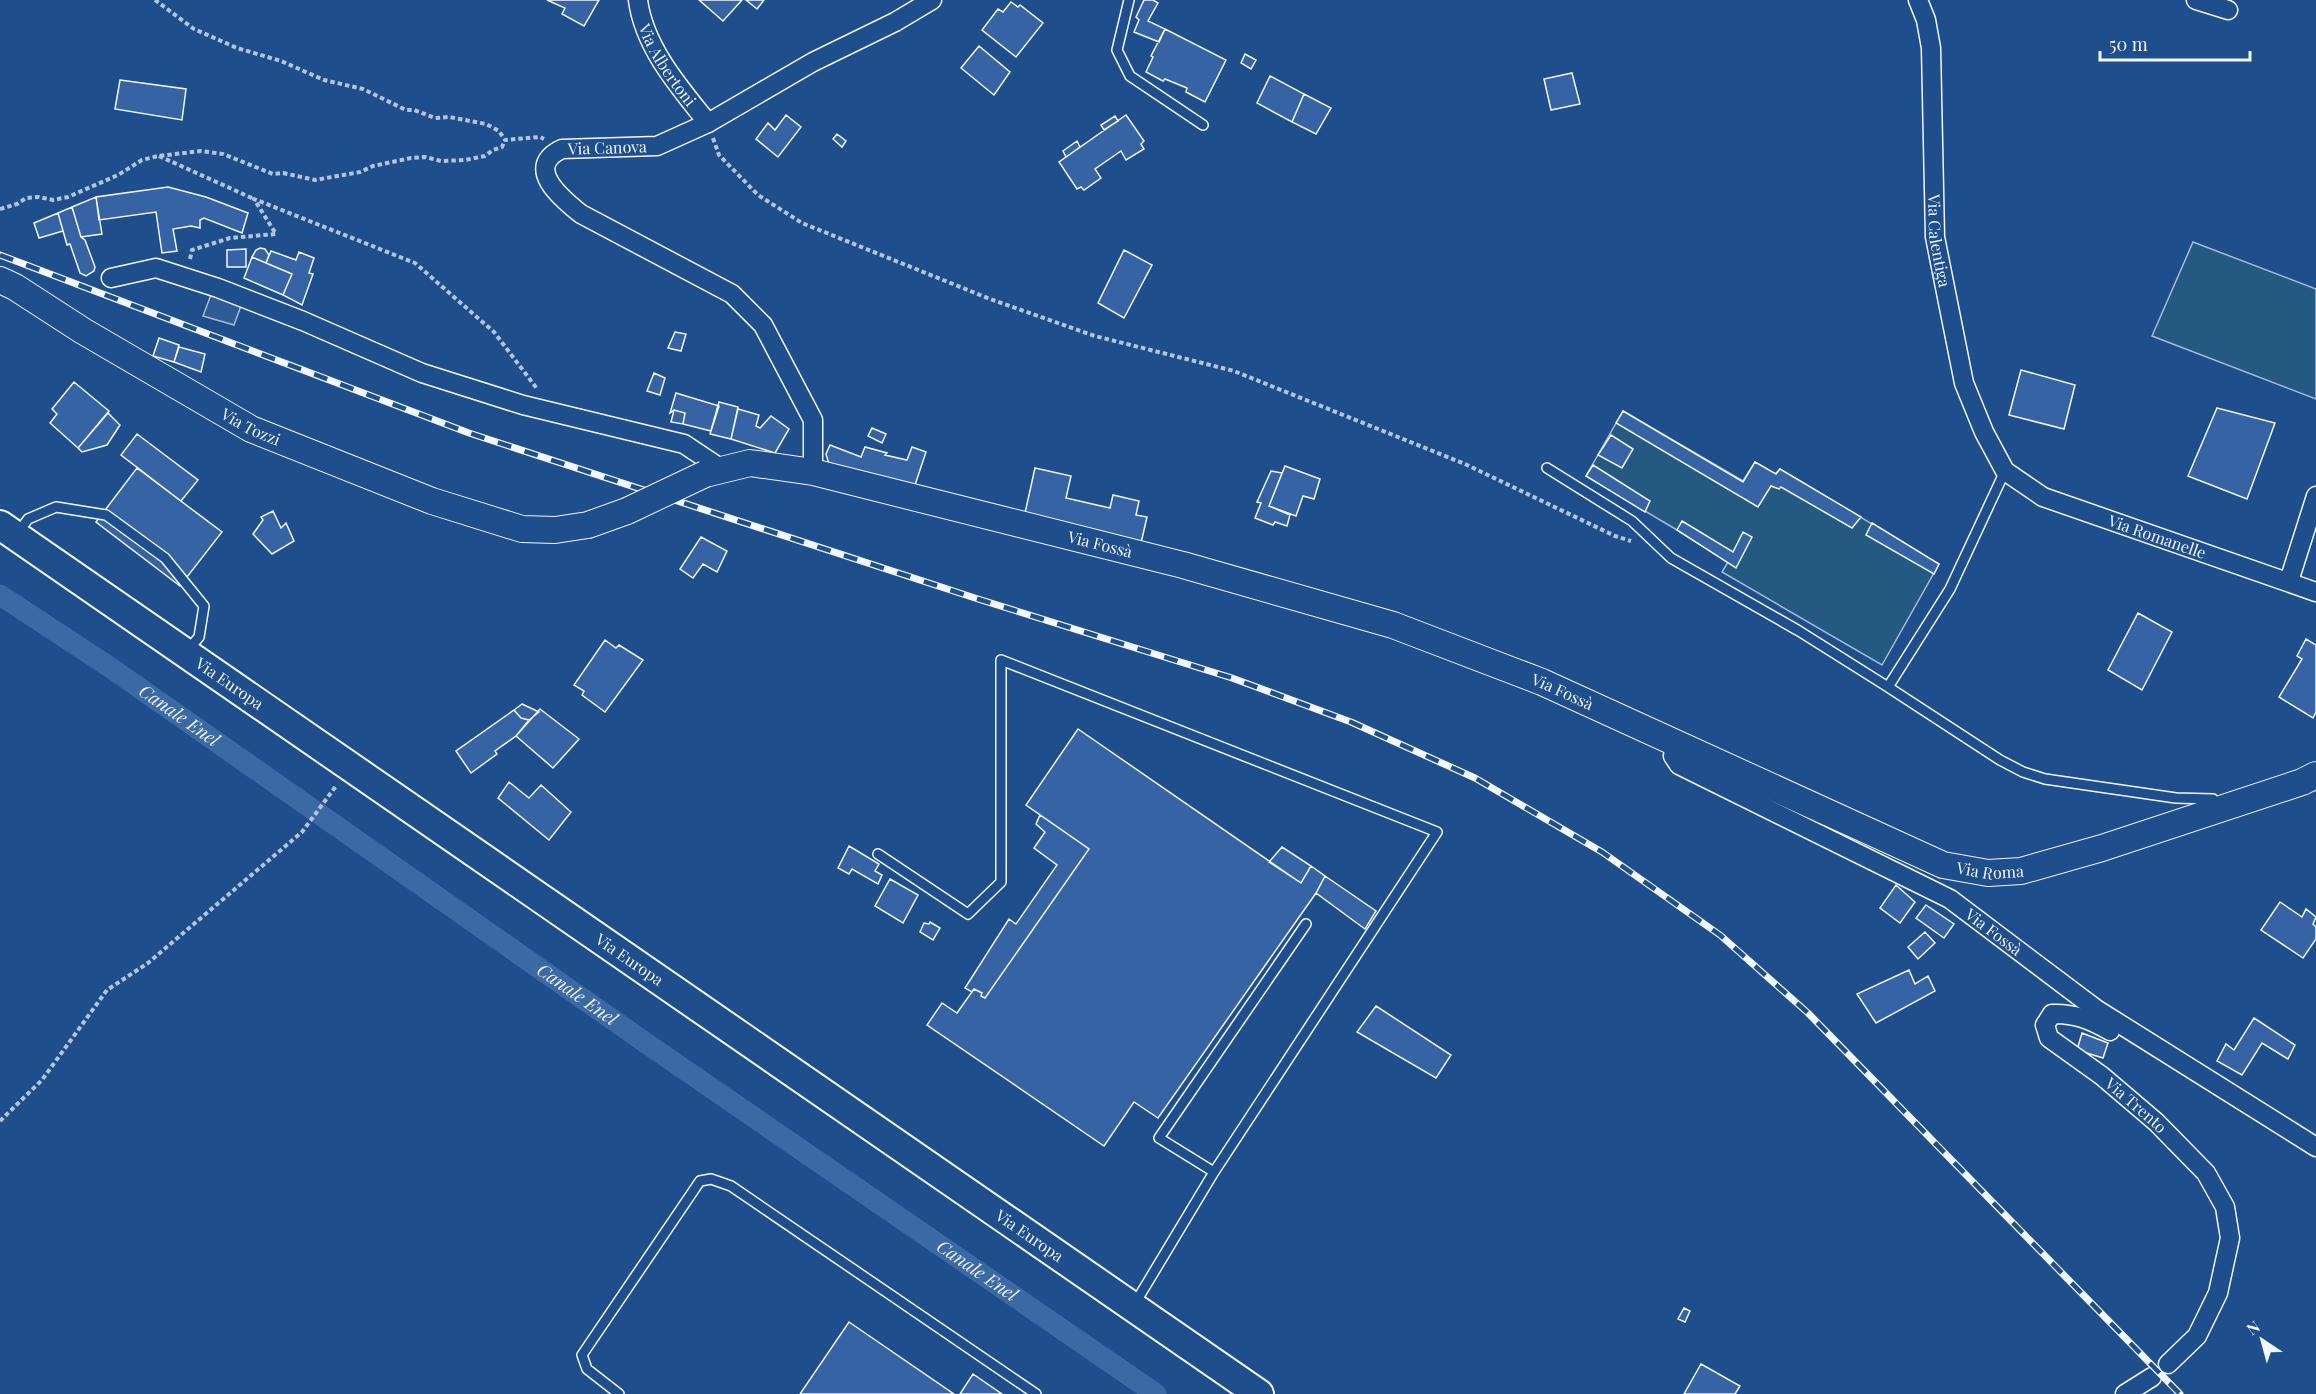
<svg xmlns="http://www.w3.org/2000/svg" width="2316" height="1394" viewBox="0 0 2316 1394" font-family="'Playfair Display',serif">
<rect width="100%" height="100%" fill="#1f4e8c"/>
<path fill="#245a82" stroke="#a8bbd7" stroke-width="1.5" d="M2193,242L2316,289V399L2152,336Z
M1623,411L1743,481L1755,462L1775,474L1780,469L1939,564L1882,665L1722,572L1728,562L1677,530L1586,476Z"/>
<path fill="#305b95" stroke="#a8bbd7" stroke-width="1.5" d="M212,292L242,303L234,325L203,316Z"/>
<g fill="none" stroke-linecap="round" stroke-linejoin="round">
<path stroke="#3b69a3" stroke-width="21" id="s1" d="M0,595L111,668L643,1041L1156,1394"/>
</g>
<path fill="#3563a3" stroke="#f2f6ff" stroke-width="1.5" d="M547,0H599L584,26L562,14L565,8Z
M699,0H742L723,21Z
M746,0H764L757,9Z
M1144,0H1153L1158,3L1148,21L1165,29L1159,42L1134,32L1139,20L1136,17Z
M1011,2L1018,7L1020,5L1043,23L1016,57L982,30L998,9L1003,12Z
M1165,29L1226,60L1205,102L1186,92L1187,88L1165,79L1163,81L1146,72L1153,57L1151,56Z
M979,46L1010,72L994,95L961,68Z
M1245,54L1256,60L1251,69L1241,63Z
M1572,73L1580,104L1551,110L1544,79Z
M1270,76L1304,94L1292,122L1257,103Z
M120,80L186,89L182,120L115,109Z
M1304,94L1331,108L1316,134L1292,122Z
M786,115L801,127L778,157L756,139L768,123L775,130Z
M1126,115L1144,141L1141,144L1144,149L1126,160L1121,151L1095,169L1101,178L1084,190L1081,187L1077,189L1059,162Z
M1115,116L1118,121L1104,130L1101,125Z
M837,134L846,141L842,147L833,139Z
M1077,141L1080,147L1066,157L1063,151Z
M168,187L206,197L248,213L242,233L204,218L200,220V228L191,226L173,229L177,251L162,253L156,212L99,220L96,197Z
M96,197L102,234L81,237L72,207Z
M72,207L81,237L85,240L95,267L94,271L86,276L80,273L70,244L67,245L58,213Z
M58,213L63,231L39,238L34,223Z
M260,248L265,249L269,255L266,263L252,257L256,250Z
M246,249V267H227V250Z
M1124,250L1152,265L1124,318L1098,303Z
M271,251L296,260L299,252L314,258L309,273L313,274L302,305L283,295L292,274L266,263Z
M252,257L292,274L283,295L244,278Z
M675,332L686,334L681,351L668,348Z
M159,338L179,345L174,362L153,356Z
M179,347L205,354L201,372L174,362Z
M2021,370L2075,385L2064,429L2009,415Z
M654,373L665,378L660,395L647,391Z
M74,382L109,411L78,448L50,423L57,414L52,409Z
M676,393L719,406L711,431L683,424L685,413L674,410L670,413Z
M719,402L738,407L731,439L710,434Z
M2217,408L2275,423L2247,499L2188,476Z
M738,409L759,415L756,426L760,428L771,416L789,429L775,453L731,439Z
M674,410L685,413L683,424L671,422Z
M1623,411L1743,482L1755,462L1776,474L1780,469L1861,517L1852,528L1781,487L1779,489L1771,486L1758,507L1616,423Z
M108,413L120,425L107,445L82,452L78,448Z
M872,428L886,434L882,443L868,436Z
M137,434L198,480L181,501L121,455Z
M1611,435L1633,449L1622,468L1598,455Z
M830,445L861,457L865,447L887,453L885,455L907,460L912,447L926,452L914,488L829,464L826,454Z
M1593,465L1650,501L1645,512L1586,476Z
M1285,466L1320,479L1314,499L1303,496L1296,516L1269,506Z
M137,468L222,532L180,586L96,522Z
M1035,468L1071,476L1066,498L1110,508L1113,495L1139,501L1136,515L1147,517L1141,543L1084,530V527L1025,513Z
M1271,471L1282,473L1269,506L1290,515L1287,526L1275,522L1273,525L1255,518L1261,503L1257,502Z
M273,511L281,528L286,523L294,541L272,554L253,534L263,520L261,517Z
M1682,521L1733,552L1743,532L1752,537L1736,568L1677,530Z
M1872,523L1939,564L1934,574L1866,535Z
M701,537L727,551L717,572L703,564L693,578L680,569Z
M2138,613L2172,632L2142,690L2108,670Z
M2306,639L2316,645V712L2313,718L2279,697L2302,659L2297,656Z
M605,640L616,648L619,645L643,660L605,712L582,695L584,691L574,685Z
M522,704L539,712L529,720L521,718L514,710Z
M540,709L579,739L553,768L516,736Z
M514,710L521,718L529,720L516,736L495,751L497,754L471,773L456,751Z
M1078,729L1301,883L1311,866L1325,876L1316,893L1158,1118L1134,1102L1104,1146L927,1025L942,1003L957,1013L974,989L982,993L981,996L985,998L1089,849L1026,805Z
M509,782L529,798L541,785L571,812L549,840L498,798Z
M1040,815L1089,849L985,998L981,996L982,993L974,989L972,992L965,988L1009,919L1016,924L1057,865L1034,848L1045,832L1036,824Z
M849,846L879,864L875,871L882,875L878,884L852,869L849,874L838,868Z
M1282,847L1311,866L1301,883L1269,862Z
M1325,876L1376,911L1365,929L1316,893Z
M890,879L918,895L903,923L875,906Z
M1896,885L1915,902L1900,923L1880,908Z
M2280,902L2302,917L2306,909L2316,917L2313,924L2316,927V939L2303,958L2261,930Z
M1926,905L1954,924L1944,938L1916,918Z
M930,922L940,928L933,940L920,932L924,923L929,924Z
M1925,932L1935,943L1918,959L1908,947Z
M1909,970L1915,984L1928,976L1935,991L1876,1023L1857,994Z
M1376,1006L1451,1055L1436,1078L1357,1032Z
M2254,1018L2295,1045L2288,1059L2262,1043L2242,1075L2217,1061L2226,1044L2234,1050Z
M2082,1033L2108,1043L2103,1058L2077,1050Z
M1684,1308L1690,1311L1685,1322L1678,1319Z
M849,1322L954,1394H800Z
M1701,1364L1740,1386L1735,1394H1684Z
M973,1374L1002,1394H960Z"/>
<g fill="none" stroke-linecap="round" stroke-linejoin="round">
<g stroke="#f2f6ff" stroke-width="12">
<path id="service" d="M1129,0L1117,50L1130,76L1203,125
M1547,468L1632,521L1671,558L1799,631L1888,687
M2005,471L1950,589L1888,687L2000,760L2023,772L2045,779L2176,798L2213,799L2217,804
M18,533L28,519L56,507L106,515L165,558L204,606L199,637L187,651
M878,854L968,914L1001,882V660L1437,832L1214,1172L1134,1305
M1214,1172L1159,1138L1306,924
M619,1394L587,1369L582,1355L700,1181L711,1179L731,1186L1036,1394"/>
</g>
<g stroke="#f2f6ff" stroke-width="21">
<g id="minor">
<path id="s2" d="M638,0C644,47 679,87 708,123"/>
<path id="s3" d="M1918,0L1926,20L1931,48L1935,237L1964,383L1984,432L2005,471L2043,497L2316,592"/>
<path d="M2196,0L2228,10"/>
<path d="M111,278L156,268L218,288L303,321L422,373L523,405L684,444L723,470"/>
<path id="s4" d="M813,472V420L763,325L732,294L581,214C562,199 523,167 562,149L657,146L708,123L813,62L895,22L932,0"/>
<path d="M2289,581L2316,496"/>
<path id="s5" d="M1675,743L1673,756L1679,765L1950,899L2096,1009L2316,1147"/>
<path id="s6" d="M2110,1031C2091,1020 2074,1013 2052,1014L2045,1025L2049,1038L2102,1076L2156,1122L2206,1173L2225,1207L2230,1238L2218,1293L2197,1336L2168,1364"/>
<path d="M2125,1394L2152,1377"/>
</g>
</g>
<g stroke="#f2f6ff" stroke-width="28">
<g id="secondary">
<path id="s7" d="M0,280L15,287L83,331L251,429L432,501L522,529L555,530L588,525L627,511"/>
<path id="s8" d="M705,474L750,463L813,472L1183,565L1393,625L1542,682L1943,865L1988,873L2021,871L2102,848L2302,782L2316,775"/>
</g>
</g>
<g stroke="#f2f6ff" stroke-width="32">
<g id="primary">
<path id="s9" d="M0,525L1259,1394"/>
</g>
</g>
<path stroke="#b3c4dc" stroke-width="4" stroke-dasharray="4.5 3" stroke-linecap="butt" d="M155,0L194,29L237,48L281,61L324,80L363,89L406,110H414L435,118L449,117L486,124L499,131L505,140L540,137L544,139
M713,138L719,155L758,195L802,223L990,299L1095,336L1234,371L1465,464L1615,536L1631,541
M159,156L254,199
M0,209L17,204L26,198L39,197L53,200L68,197L118,175L142,160L158,156L201,151L223,154L273,174L283,173L315,180L360,172L373,166L411,158L425,157L441,161L465,160L485,156L493,150L502,147L505,140
M190,259L192,250L230,238L276,234L254,199L415,263L494,332L538,390
M0,1121L42,1080L107,990L148,963L302,832L336,786"/>
<use href="#service" stroke="#1f4e8c" stroke-width="9"/>
<use href="#minor" stroke="#1f4e8c" stroke-width="18"/>
<use href="#secondary" stroke="#1f4e8c" stroke-width="26"/>
<use href="#primary" stroke="#1f4e8c" stroke-width="28"/>
<g stroke="#f2f6ff" stroke-width="7">
<path id="rail" d="M0,255L469,433L978,599L1232,678L1351,722L1475,778L1602,852L1720,935L1808,1013L2180,1394"/>
</g>
<use href="#rail" stroke="#1f4e8c" stroke-width="4.5" stroke-dasharray="14" stroke-linecap="butt"/>
<g stroke="#f2f6ff" stroke-width="28" stroke-linecap="butt">
<path id="secondary-bridge" d="M627,511L705,474"/>
</g>
<use href="#secondary-bridge" stroke="#1f4e8c" stroke-width="26"/>
</g>
<g text-anchor="middle" stroke-width="4.5" stroke-linejoin="round" paint-order="stroke">
<g font-size="16" fill="#f2f6ff" stroke="#1f4e8c">
<text dy="6" stroke="none"><textPath href="#s2" startOffset="72">Via Albertoni</textPath></text>
<text dy="6" stroke="none"><textPath href="#s4" startOffset="506">Via Canova</textPath></text>
<text dy="6" stroke="none"><textPath href="#s3" startOffset="243">Via Calentiga</textPath></text>
<text dy="6" stroke="none"><textPath href="#s7" startOffset="291">Via Tozzi</textPath></text>
<text dy="6" stroke="none"><textPath href="#s3" startOffset="652">Via Romanelle</textPath></text>
<text dy="6" stroke="none"><textPath href="#s8" startOffset="406">Via Fossà</textPath></text>
<text dy="6" stroke="none"><textPath href="#s9" startOffset="279">Via Europa</textPath></text>
<text dy="6" stroke="none"><textPath href="#s8" startOffset="892">Via Fossà</textPath></text>
<text dy="6" stroke="none"><textPath href="#s8" startOffset="1358">Via Roma</textPath></text>
<text dy="6" stroke="none"><textPath href="#s5" startOffset="381">Via Fossà</textPath></text>
<text dy="6" stroke="none"><textPath href="#s9" startOffset="765">Via Europa</textPath></text>
<text dy="6" stroke="none"><textPath href="#s6" startOffset="198">Via Trento</textPath></text>
<text dy="6" stroke="none"><textPath href="#s9" startOffset="1251">Via Europa</textPath></text>
</g>
<g font-size="18" font-style="italic" fill="#f2f6ff" stroke="#1f4e8c">
<text dy="6" stroke="none"><textPath href="#s1" startOffset="216">Canale Enel</textPath></text>
<text dy="6" stroke="none"><textPath href="#s1" startOffset="702">Canale Enel</textPath></text>
<text dy="6" stroke="none"><textPath href="#s1" startOffset="1188">Canale Enel</textPath></text>
</g>
</g>
<g transform="translate(2262 1340) rotate(324)" stroke="#1f4e8c" stroke-width="4.5" paint-order="stroke">
<path d="M0-4.5L10 22L0 15L-10 22Z" fill="#f2f6ff"/>
<text y="-9" font-size="16" font-weight="bold" text-anchor="middle" fill="#f2f6ff">N</text>
</g>
<path d="M2100 51v9h150v-9" fill="none" stroke="#f2f6ff" stroke-width="3"/>
<text x="2109" y="51" font-size="18" fill="#f2f6ff" stroke="#1f4e8c" stroke-width="4.5" paint-order="stroke">50 m</text>
</svg>
